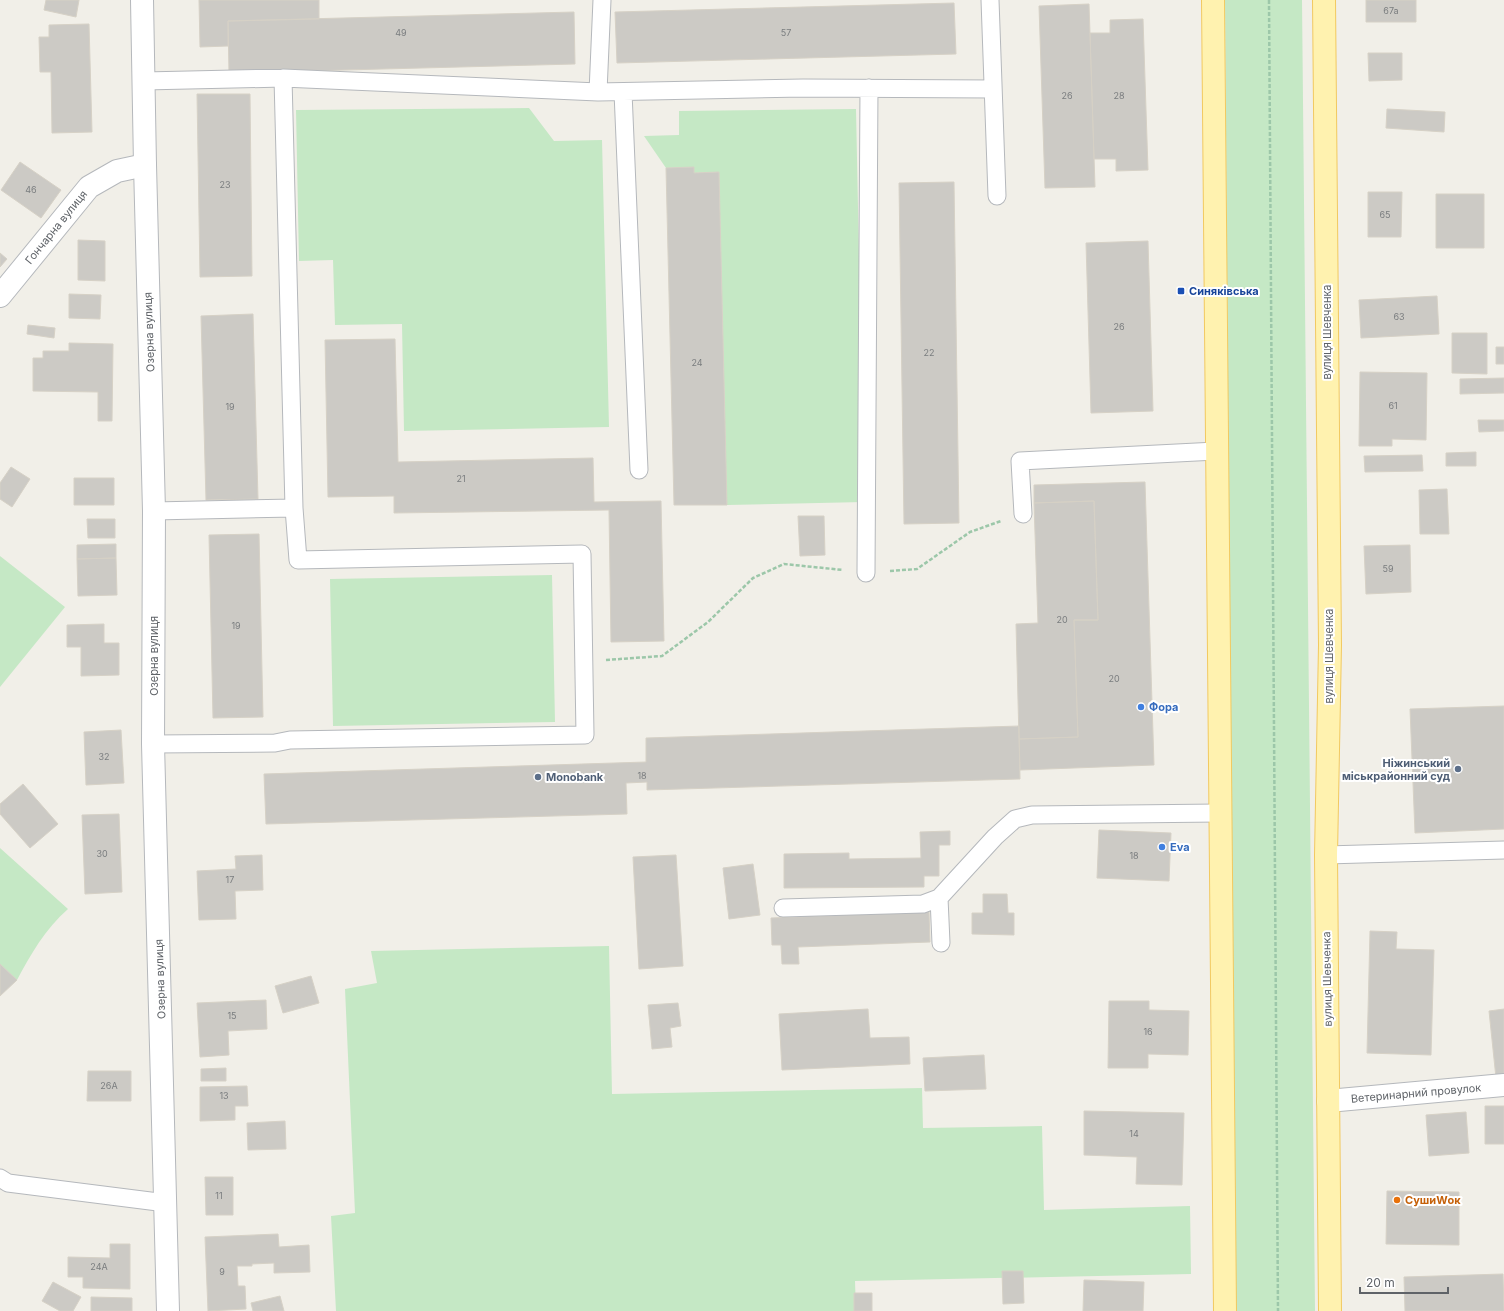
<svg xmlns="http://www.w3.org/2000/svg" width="1504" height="1311" viewBox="0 0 1504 1311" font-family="Inter,sans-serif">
<rect width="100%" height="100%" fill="#f1efe8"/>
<path fill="#c5e8c5" d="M1225,0H1302L1315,1311H1235Z
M529,108L554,141L602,140L609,427L404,431L402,324L335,325L333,260L299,261L296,110Z
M856,109L864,502L727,505L719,172L694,173V167L666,168L644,136L679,135V111Z
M0,556L65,607L0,687Z
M552,575L555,722L333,726L330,579Z
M0,848L68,909C45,929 31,954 17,980L0,964Z
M609,946L612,1094L922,1088L923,1128L1042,1126L1044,1210L1190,1206L1191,1274L855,1281L856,1311H336L331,1216L355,1213L345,989L377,983L371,951Z"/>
<path fill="#cccac5" stroke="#d6d1c6" d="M46,0H79L76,17L44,10Z
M199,0H319V19L228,21V46L200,47Z
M1366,0H1416V22H1366Z
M954,3L956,54L617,63L615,12Z
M1089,4L1095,187L1045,188L1039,6Z
M574,12L575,64L229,73L228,21Z
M1143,19L1148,170L1116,171V159H1094L1090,33H1110V20Z
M89,24L92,132L52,133L51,72H40L39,37H49V25Z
M1368,53H1402V80L1369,81Z
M197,94H250L252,276L200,277Z
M1387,109L1445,112L1444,132L1386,128Z
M20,162L61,190L41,218L1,190Z
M694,167V173L719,172L727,505H674L666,168Z
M954,182L959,523L904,524L899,183Z
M1368,192H1402L1401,237H1368Z
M1436,194H1484V248H1436Z
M78,240L105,241V281L78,280Z
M1148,241L1153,411L1091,413L1086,243Z
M0,253L7,259L0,267Z
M69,294L101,295L100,319L69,318Z
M1437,296L1439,334L1361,338L1359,300Z
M253,314L258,499L206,500L201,316Z
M28,325L55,328L54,338L27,334Z
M1452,333H1487V374L1452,373Z
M395,339L398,462L593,458L594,502L661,501L664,641L611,642L609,510L394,513V496L328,497L325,340Z
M69,343L113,344L112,421H98V392L33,391V358H43V351H69Z
M1496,347H1504V364H1496Z
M1360,372L1427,373L1426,440L1392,439V446H1359Z
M1504,378V393L1460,394V379Z
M1478,420H1504V431L1479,432Z
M1476,452V466H1446V453Z
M1422,455L1423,471L1365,472L1364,456Z
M11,467L30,479L12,507L0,499V483Z
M74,478H114V505H74Z
M1145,482L1154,765L1020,770L1019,739L1078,737L1074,620H1098L1094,501L1034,503V485Z
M1447,489L1449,534H1420L1419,490Z
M1094,501L1098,620H1074L1078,737L1019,739L1016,624L1038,623L1034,503Z
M798,516H824L825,555L800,556Z
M87,519H115V538H88Z
M259,534L263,717L213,718L209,535Z
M116,544V558L77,559V545Z
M1410,545L1411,592L1366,594L1364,546Z
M116,558L117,595L78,596L77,559Z
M104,624V643H119V675L81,676V647H67V625Z
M1504,706V829L1415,833L1410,709Z
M1019,726L1020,779L647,790V782L626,783L627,814L266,824L264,774L646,762V738Z
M121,730L124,783L86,785L84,732Z
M23,784L58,824L30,848L0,814V804Z
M119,814L122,892L85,894L82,815Z
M1099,830L1171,833L1169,881L1097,878Z
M950,831V845H939V876H924V887L784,888V854L849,853V859L921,858L920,832Z
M262,855L263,890L235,891L236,919L199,920L197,871L236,869L235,856Z
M676,855L683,966L639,969L633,857Z
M753,864L760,915L729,919L723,868Z
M983,894H1007L1008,913H1014V935L972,934V913H983Z
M929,912L930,942L798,947L799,964H782L781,945H772L771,918Z
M1370,931L1397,932L1396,949L1434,950L1431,1055L1367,1053Z
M0,964L17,980L0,996Z
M311,976L319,1003L283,1013L275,986Z
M266,1000L267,1029L228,1031L229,1055L200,1057L197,1003Z
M1109,1001H1149V1010L1189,1011L1188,1055L1148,1054V1068H1108Z
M678,1003L681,1026L670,1028L672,1047L652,1049L648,1005Z
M868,1009L870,1038L909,1037L910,1064L782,1070L779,1014Z
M1504,1009V1077L1496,1078L1489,1011Z
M984,1055L986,1089L925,1091L923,1058Z
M226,1068V1081H201V1069Z
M88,1071H131V1101H87Z
M247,1086L248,1106H235V1120L200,1121V1087Z
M1485,1106H1504V1144H1485Z
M1084,1111L1184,1113L1182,1185L1136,1184L1137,1157L1084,1155Z
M1466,1112L1469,1153L1429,1156L1426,1115Z
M285,1121L286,1149L248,1150L247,1123Z
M205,1177H233V1215H206Z
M1387,1191L1459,1192V1245L1386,1244Z
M278,1234L279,1247L309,1245L310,1272L274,1273V1263L252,1264V1266H237L238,1286H245L246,1309L208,1311L205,1237Z
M110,1244H130V1289L83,1288V1277H68V1257L110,1258Z
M1002,1271H1023L1024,1303L1003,1304Z
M1503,1274L1504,1311H1405L1404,1277Z
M1084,1280L1144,1282L1143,1311H1083Z
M53,1282L81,1297L73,1311H60L42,1301Z
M854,1293H872V1311H854Z
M280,1296L284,1311H253L251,1303Z
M91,1297L132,1298V1311H91Z"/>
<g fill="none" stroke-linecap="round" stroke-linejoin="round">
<g stroke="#b5b8bc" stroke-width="19">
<path id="service" d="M990,0L997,196
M144,81L283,78
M598,92L803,88L993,89
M623,92L639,470
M154,511L294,508L283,78L598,92L602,0
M1023,514L1020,461L1216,451
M866,573L869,88
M153,744L275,743L290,740L585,735L582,554L298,560L294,508
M1326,855L1504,850
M939,898L941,943
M783,908L923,904L939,898L995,837L1015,819L1032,815L1219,813
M0,1178L8,1183L166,1203"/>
</g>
<g stroke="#b5b8bc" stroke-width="24">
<path id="minor" d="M0,296L89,187L117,171L145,165
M1328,1101L1504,1085"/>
</g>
<g stroke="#b5b8bc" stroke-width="24">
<path id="tertiary" d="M142,0L145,165L154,511L153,744L168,1311"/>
</g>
<g stroke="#f2c960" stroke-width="24">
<path id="primary" d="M1213,0L1225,1311
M1324,0L1330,645L1326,855L1330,1311"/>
</g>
<path stroke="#9cc7a9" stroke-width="2.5" stroke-dasharray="4 2" stroke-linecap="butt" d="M1269,0L1278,1311
M890,571L917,569L970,532L1001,521
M606,660L662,656L708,622L753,578L784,564L843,570"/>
<use href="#service" stroke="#fff" stroke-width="17"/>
<use href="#minor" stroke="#fff" stroke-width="22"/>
<use href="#tertiary" stroke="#fff" stroke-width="22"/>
<use href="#primary" stroke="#fff2af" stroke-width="22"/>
</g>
<rect fill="#1a4fb4" stroke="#fff" stroke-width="1.5" x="1177" y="287" width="8" height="8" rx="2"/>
<g fill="#3f7fe0" stroke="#fff" stroke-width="1.5">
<circle cx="1141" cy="707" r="4"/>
<circle cx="1162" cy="847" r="4"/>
</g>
<g fill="#5c6f8a" stroke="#fff" stroke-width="1.5">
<circle cx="1458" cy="769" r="4"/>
<circle cx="538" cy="777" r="4"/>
</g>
<circle fill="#e8710a" stroke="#fff" stroke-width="1.5" cx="1397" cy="1200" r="4"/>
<g text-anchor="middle" stroke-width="4" stroke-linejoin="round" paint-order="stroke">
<g font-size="9" fill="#7a7d7f">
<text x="1391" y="14">67а</text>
<text x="401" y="36">49</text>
<text x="786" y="36">57</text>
<text x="1067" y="99">26</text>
<text x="1119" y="99">28</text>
<text x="225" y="188">23</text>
<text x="31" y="193">46</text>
<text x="1385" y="218">65</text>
<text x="1399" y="320">63</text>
<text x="1119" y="330">26</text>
<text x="929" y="356">22</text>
<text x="697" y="366">24</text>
<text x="1393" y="409">61</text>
<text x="230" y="410">19</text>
<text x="461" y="482">21</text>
<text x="1388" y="572">59</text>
<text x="1062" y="623">20</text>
<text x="236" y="629">19</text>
<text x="1114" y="682">20</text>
<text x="104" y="760">32</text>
<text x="642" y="779">18</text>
<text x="102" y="857">30</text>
<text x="1134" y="859">18</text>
<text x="230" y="883">17</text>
<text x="232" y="1019">15</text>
<text x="1148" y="1035">16</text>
<text x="109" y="1089">26А</text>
<text x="224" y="1099">13</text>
<text x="1134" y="1137">14</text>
<text x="219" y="1199">11</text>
<text x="99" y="1270">24А</text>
<text x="222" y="1275">9</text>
</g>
<g font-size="11" fill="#5f6368" stroke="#fff">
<text transform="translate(56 227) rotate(-51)" y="4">Гончарна вулиця</text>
<text transform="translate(149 332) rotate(-92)" y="4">Озерна вулиця</text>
<text transform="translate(1327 332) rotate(-90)" y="4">вулиця Шевченка</text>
<text transform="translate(154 656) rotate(-90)" y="4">Озерна вулиця</text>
<text transform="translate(1329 656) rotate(-90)" y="4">вулиця Шевченка</text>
<text transform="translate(160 979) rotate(-92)" y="4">Озерна вулиця</text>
<text transform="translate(1327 979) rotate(-91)" y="4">вулиця Шевченка</text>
<text transform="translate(1416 1093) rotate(-5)" y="4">Ветеринарний провулок</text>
</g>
<g font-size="11" font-weight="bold" fill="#164399" stroke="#fff" text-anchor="start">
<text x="1189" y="295">Синяківська</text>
</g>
<g font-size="11" font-weight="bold" fill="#366cbe" stroke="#fff" text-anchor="start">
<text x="1149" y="711">Фора</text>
<text x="1170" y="851">Eva</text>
</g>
<g font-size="11" font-weight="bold" fill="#4e5e75" stroke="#fff" text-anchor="end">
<text x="1450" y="767">Ніжинський<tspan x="1450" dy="13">міськрайонний суд</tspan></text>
<text x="546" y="781" text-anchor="start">Monobank</text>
</g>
<g font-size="11" font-weight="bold" fill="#c56008" stroke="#fff" text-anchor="start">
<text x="1405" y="1204">СушиWок</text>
</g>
</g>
<path d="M1360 1287v6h88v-6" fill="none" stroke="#5f6368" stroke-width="2"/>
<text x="1366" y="1287" font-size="12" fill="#5f6368" stroke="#ffffff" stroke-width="3" paint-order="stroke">20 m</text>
</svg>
